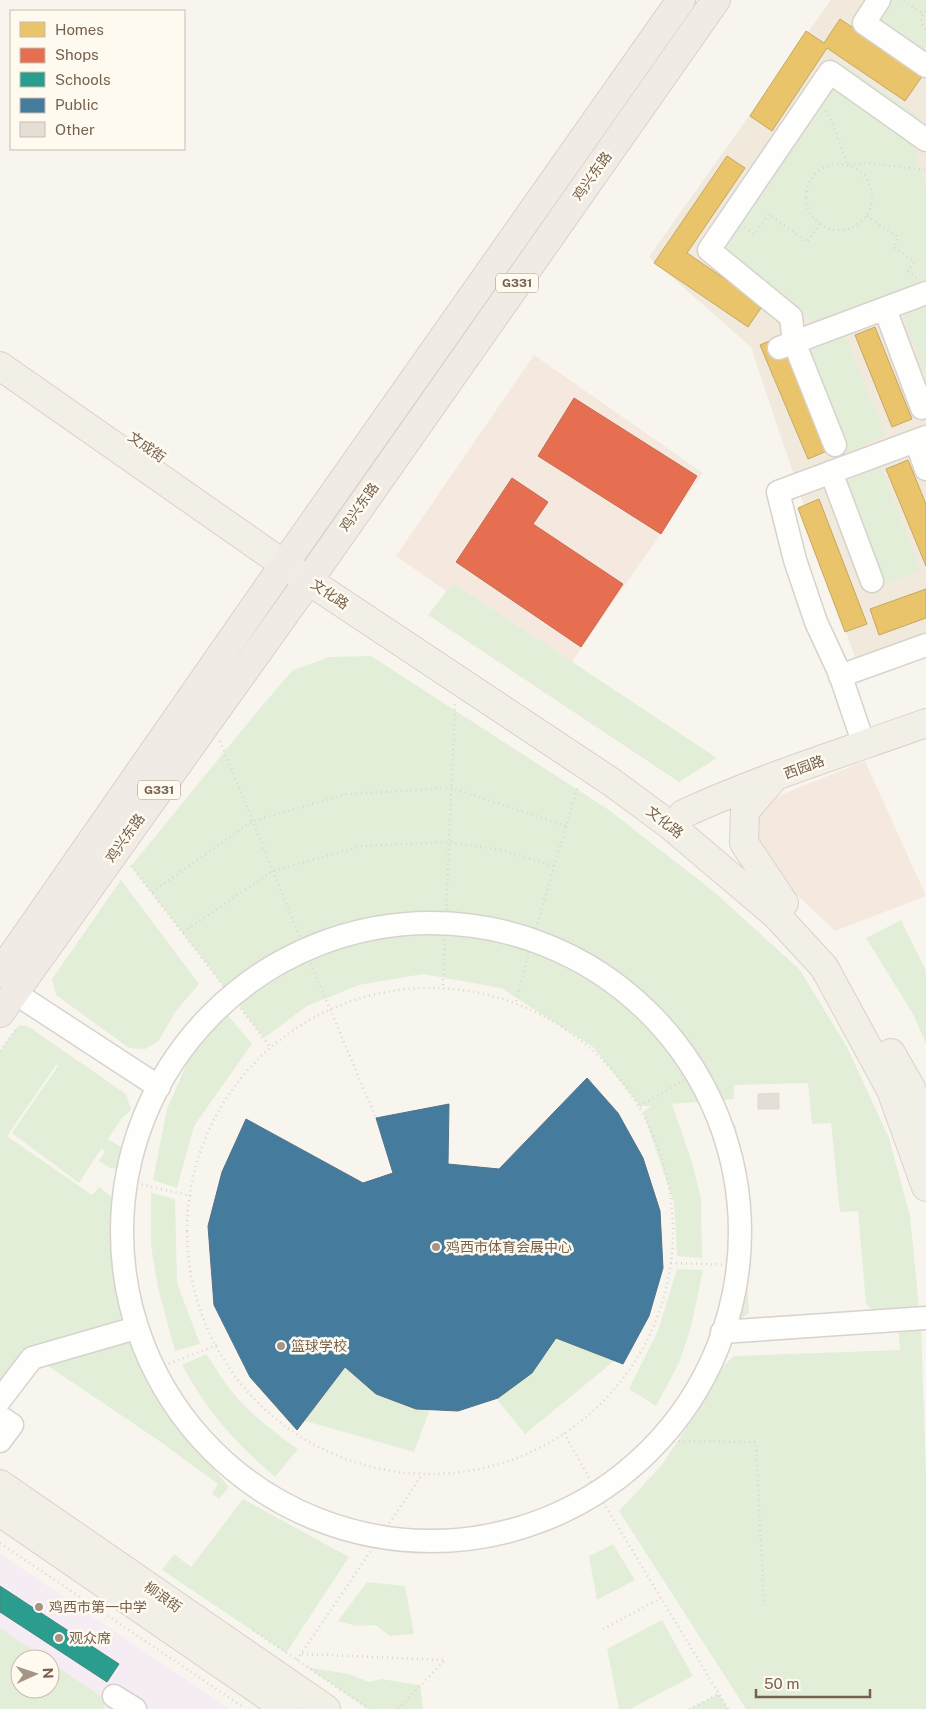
<svg xmlns="http://www.w3.org/2000/svg" width="926" height="1709" viewBox="0 0 926 1709" font-family="'Public Sans','Noto Sans SC',sans-serif">
<rect width="100%" height="100%" fill="#f8f5ee"/>
<path fill="#f0e9dc" d="M831,0H926V648L860,673L751,347L649,257Z"/>
<path fill="#f5e9df" d="M534,355L703,473L564,673L396,556Z
M865,761L926,896L835,931L766,866L750,844L756,805Z"/>
<path fill="#f6edf4" fill-rule="evenodd" d="M0,1554L230,1709H0ZM20,1659H50V1689H20Z"/>
<path fill="#e3eed9" d="M886,0H926V58L871,20Z
M848,67L920,117L913,140L916,156L926,182V279L815,323L722,245Z
M926,305V377L903,313Z
M846,336L885,436L846,452L806,352Z
M880,465L920,570L883,584L842,480Z
M453,583L717,758L679,782L428,615Z
M371,656L609,810L713,891L800,970L847,1047L889,1138L910,1216L921,1328L926,1470V1709H746L619,1511L661,1466L701,1406L720,1369L734,1356L900,1350L897,1311L874,1312L866,1304L858,1211L840,1212L831,1123L812,1124L808,1083L734,1085V1099L672,1104L692,1162L701,1199L702,1258L677,1256L674,1203L643,1112L651,1106H640L593,1047L501,988L423,974L359,985L307,1006L264,1038L131,866L261,707L293,670L330,657Z
M121,880L199,984L176,1011L158,1042L145,1049L129,1048L56,995L52,979Z
M901,920L926,971V1044L913,1014L866,938Z
M224,1011L252,1044L194,1126L177,1188L153,1180L167,1109L190,1056Z
M19,1025L29,1027L126,1094L131,1110L122,1118L108,1139L121,1147L119,1169L110,1168L99,1161L105,1151L101,1149L79,1183L12,1133L58,1066L56,1065L7,1136L92,1195L99,1187L113,1198L122,1319L30,1348L0,1386V1051Z
M736,1125L749,1313L739,1320L732,1314L727,1161L718,1127Z
M151,1193L175,1199L177,1283L200,1344L175,1351L158,1288L151,1246Z
M677,1269L703,1270L691,1327L679,1363L656,1406L629,1389L658,1331Z
M550,1317L619,1357L525,1434L499,1402L484,1369Z
M130,1341L169,1416L229,1487L219,1499L212,1494L218,1484L158,1440L45,1364Z
M206,1354C213,1364 219,1374 226,1384C245,1410 271,1430 298,1449L275,1477C235,1443 207,1411 182,1365Z
M348,1356L427,1379L429,1412L414,1452L295,1418Z
M243,1499L349,1557L286,1653L162,1570L174,1554L191,1567Z
M613,1544L635,1580L597,1600L589,1556Z
M367,1582L405,1586L414,1634L390,1636L375,1625L356,1626L338,1621Z
M662,1620L693,1676L630,1709H619L607,1649Z
M0,1628L46,1659H20V1689H50V1662L108,1701L103,1709H0Z
M307,1667L349,1674L369,1682L381,1679L420,1685L423,1709H368Z
M719,1694L728,1709H689Z"/>
<path fill="#e9c46a" stroke="#c6a662" d="M840,19L923,75L905,101L827,48L772,131L750,116L806,31L824,43Z
M727,156L745,168L687,253L763,305L748,327L654,263Z
M875,327L912,419L892,427L855,335Z
M779,337L827,451L808,459L760,345Z
M908,460L926,504V566L886,469Z
M819,499L867,624L845,632L798,508Z
M926,589V618L879,635L870,609Z"/>
<path fill="#e76f51" stroke="#c56b50" d="M574,398L697,476L661,534L538,456Z
M512,478L548,502L533,524L623,584L581,647L456,562Z"/>
<path fill="#2a9d8f" stroke="#418b7c" d="M0,1586L119,1664L107,1682L0,1612Z"/>
<path fill="#457b9d" stroke="#547385" d="M587,1078L618,1113L643,1158L660,1211L663,1268L649,1316L623,1364L556,1338L532,1373L498,1398L458,1411L416,1409L376,1394L345,1367L297,1430L250,1377L214,1305L208,1226L222,1172L246,1119L363,1183L393,1173L376,1118L449,1104L448,1164L499,1169Z"/>
<path fill="#e4ded5" stroke="#e1dad0" d="M779,1093V1109H758V1094Z"/>
<g fill="none" stroke-linecap="round" stroke-linejoin="round">
<g stroke="#d7d2cc" stroke-width="25">
<path id="minor" d="M879,0L864,23L926,66
M885,309L922,408
M779,348L926,293
M916,441L926,469
M835,445L794,342L791,317L709,250L830,72L926,140
M831,472L872,581
M840,676L926,645
M864,745L840,674L816,622L795,560L778,492L926,437
M122 1232a309 309 0 1 1 618 0a309 309 0 1 1-618 0Z
M15,993L159,1087
M722,1332L926,1318
M0,1400L32,1358L136,1328
M0,1417L12,1425L0,1441
M114,1696L135,1709"/>
</g>
<g stroke="#d9d2cb" stroke-width="30">
<path id="major" d="M0,366L279,561L610,781L671,826L776,915L824,967L891,1090L926,1187
M772,780L745,811L744,843L784,903
M683,814C761,778 845,752 926,723
M891,1053L911,1088L926,1135
M0,1484L326,1709
M0,1512L286,1709"/>
</g>
<g stroke="#d9d2cb" stroke-width="30">
<path id="highway" d="M0,973L294,550L681,0
M0,1013L309,580L716,0"/>
</g>
<path stroke="#dad5cf" stroke-width="2.5" stroke-dasharray="1 4" stroke-linecap="butt" d="M904,0L923,14
M926,11C920,17 919,24 926,30
M825,111L831,119L847,164L867,163L926,170
M806 197a33 33 0 1 1 66 0a33 33 0 1 1-66 0Z
M867,216L898,237L893,247L914,262L908,271L917,278
M745,227L754,234L769,214L807,242L820,224
M220,741L305,950L376,1118
M131,866L271,1048
M152,892L253,821L347,794L451,788L566,826
M183,932L273,871L362,846L449,842L501,850L554,866
M443,985L455,704
M187 1231a243 243 0 1 1 486 0a243 243 0 1 1-486 0Z
M516,1001L533,938L578,786
M0,1051L18,1027
M640,1106L697,1072
M127,1181L191,1196
M671,1263L741,1265
M155,1369L217,1345
M564,1433L597,1492L728,1709
M659,1441L756,1442L764,1605
M0,1543L243,1707
M603,1629L661,1598
M253,1630L369,1709
M302,1654L445,1660
M297,1660L422,1475
M398,1709L445,1660
M689,1709L719,1694"/>
<use href="#minor" stroke="#fefefc" stroke-width="22"/>
<use href="#major" stroke="#f2efe7" stroke-width="28"/>
<use href="#highway" stroke="#f1ebe6" stroke-width="28"/>
</g>
<g fill="#a49586" stroke="#fefaf0" stroke-width="2">
<circle cx="436" cy="1247" r="5"/>
<circle cx="281" cy="1346" r="5"/>
<circle cx="39" cy="1607" r="5"/>
<circle cx="59" cy="1638" r="5"/>
</g>
<g text-anchor="middle" stroke-width="5" stroke-linejoin="round" paint-order="stroke">
<g fill="#fefaf0" stroke="#9f8f7f" stroke-width="1">
<rect x="496" y="273.5" width="42" height="19" rx="4"/>
<rect x="138" y="780.5" width="42" height="19" rx="4"/>
</g>
<g font-size="12" font-weight="bold" fill="#76614e">
<text x="517" y="287">G331</text>
<text x="159" y="794">G331</text>
</g>
<g font-size="14" fill="#76614e" stroke="#fefaf0">
<text transform="translate(592 176) rotate(-55)" y="5">鸡兴东路</text>
<text transform="translate(147 447) rotate(35)" y="5">文成街</text>
<text transform="translate(359 507) rotate(-55)" y="5">鸡兴东路</text>
<text transform="translate(330 594) rotate(34)" y="5">文化路</text>
<text transform="translate(804 767) rotate(-20)" y="5">西园路</text>
<text transform="translate(665 822) rotate(38)" y="5">文化路</text>
<text transform="translate(125 838) rotate(-55)" y="5">鸡兴东路</text>
<text transform="translate(163 1597) rotate(35)" y="5">柳浪街</text>
</g>
<g font-size="14" fill="#76614e" stroke="#fefaf0" text-anchor="start">
<text x="446" y="1252">鸡西市体育会展中心</text>
<text x="291" y="1351">篮球学校</text>
<text x="49" y="1612">鸡西市第一中学</text>
<text x="69" y="1643">观众席</text>
</g>
</g>
<rect x="10" y="10" width="175" height="140" fill="#fefaf0" stroke="#c8bdaf"/>
<rect x="20" y="22" width="25" height="15" fill="#e9c46a" stroke="#c8bdaf"/>
<text x="55" y="35" font-size="15" fill="#76614e">Homes</text>
<rect x="20" y="48" width="25" height="15" fill="#e76f51" stroke="#c8bdaf"/>
<text x="55" y="60" font-size="15" fill="#76614e">Shops</text>
<rect x="20" y="72" width="25" height="15" fill="#2a9d8f" stroke="#c8bdaf"/>
<text x="55" y="85" font-size="15" fill="#76614e">Schools</text>
<rect x="20" y="98" width="25" height="15" fill="#457b9d" stroke="#c8bdaf"/>
<text x="55" y="110" font-size="15" fill="#76614e">Public</text>
<rect x="20" y="122" width="25" height="15" fill="#e4ded5" stroke="#c8bdaf"/>
<text x="55" y="135" font-size="15" fill="#76614e">Other</text>
<g transform="translate(35 1674) rotate(87)"><circle r="24" fill="#fefaf0" stroke="#c8bdaf"/>
<path d="M0-4L9 19L0 12L-9 19Z" fill="#a49586"/>
<text y="-8" font-size="14" font-weight="bold" text-anchor="middle" fill="#76614e">N</text>
</g>
<path d="M756 1689v8h114v-8" fill="none" stroke="#76614e" stroke-width="2.5"/>
<text x="764" y="1689" font-size="15" fill="#76614e" stroke="#fefaf0" stroke-width="4" paint-order="stroke">50 m</text>
</svg>
